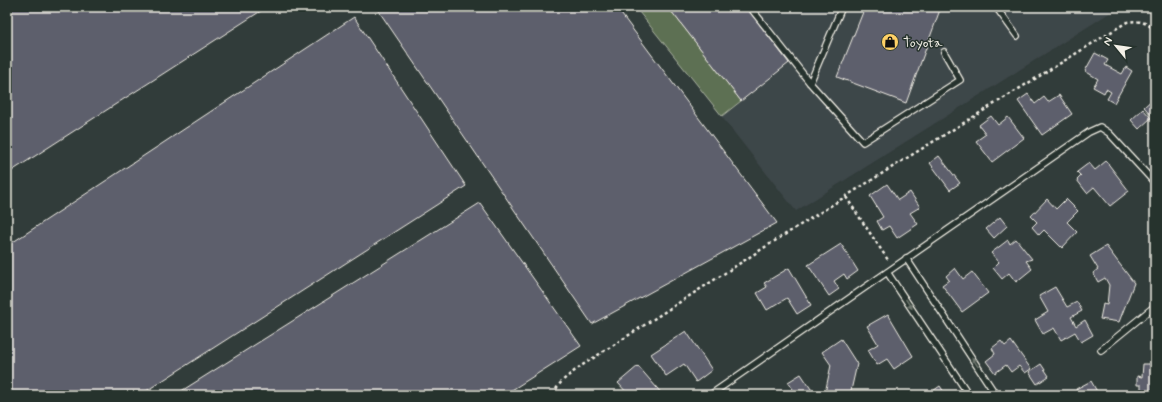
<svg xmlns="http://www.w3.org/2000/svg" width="1162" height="402" viewBox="0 0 1162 402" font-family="Mynerve,sans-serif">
<rect width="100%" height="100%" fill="#313c3a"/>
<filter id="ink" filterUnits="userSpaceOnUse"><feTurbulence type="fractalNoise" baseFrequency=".025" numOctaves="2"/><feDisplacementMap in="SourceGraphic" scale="8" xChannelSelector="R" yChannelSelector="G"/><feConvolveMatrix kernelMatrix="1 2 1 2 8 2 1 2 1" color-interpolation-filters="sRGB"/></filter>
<g filter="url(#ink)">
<path fill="#3e4649" d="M635,7H1119L796,211Z"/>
<path fill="#5d7053" stroke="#a8b09e" d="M635,7H668L741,101L722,116Z"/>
<path fill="#5d5f6c" stroke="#f4f1e8" d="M7,7H267L7,174Z
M376,7H616L777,223L592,324Z
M668,7H746L789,63L741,101Z
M865,7H941L906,103L837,77Z
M354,17L466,186L140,395H7V246Z
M1095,53L1108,60L1105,65L1122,74L1126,67L1132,71L1114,103L1107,99L1111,92L1106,89L1104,93L1093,87L1098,79L1085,71Z
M1028,94L1035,104L1044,97L1048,102L1059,95L1072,114L1042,135L1018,101Z
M1155,97V119L1144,107Z
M1143,109L1151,118L1139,129L1131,120Z
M991,116L998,125L1008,117L1024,138L992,162L976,141L986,134L979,125Z
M939,156L960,183L950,190L930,163Z
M1106,161L1129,191L1110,206L1094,187L1087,193L1077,180L1081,176L1077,172L1089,163L1095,170Z
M887,184L898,200L910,192L920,207L910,213L918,224L897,238L889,226L882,230L877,221L883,217L870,196Z
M1047,199L1056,209L1066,199L1078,211L1067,222L1077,232L1062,248L1044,230L1039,235L1032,227L1037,222L1031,216Z
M480,203L581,346L504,395H175Z
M1000,217L1007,226L994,238L986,229Z
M1016,239L1032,259L1026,261L1032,269L1016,282L1009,273L1002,279L993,268L999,262L991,253L1008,240L1010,244Z
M841,244L858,271L847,279L844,274L834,281L839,289L829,296L808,265Z
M1106,246L1134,283L1119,322L1100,319L1103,304L1107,305L1109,285L1105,278L1098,282L1093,273L1098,269L1090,256Z
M789,268L811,305L797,314L787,298L767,310L757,293L767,287L764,283Z
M955,268L963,279L972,272L988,293L962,312L942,285L949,280L946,276Z
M1055,287L1067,307L1077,302L1082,311L1071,317L1076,326L1085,320L1093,335L1081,342L1075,332L1061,340L1054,328L1043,334L1035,320L1048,312L1039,296Z
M888,314L913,356L894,369L887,359L877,365L868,350L878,344L867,326Z
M686,331L712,370L696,382L684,364L666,376L651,354Z
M841,339L857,364L850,395H835L825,393L831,365L822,352Z
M1001,341L1005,346L1011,341L1031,369L1025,373L1019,366L1011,372L1006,365L995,373L986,361L995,354L992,348Z
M1041,364L1049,376L1037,384L1029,372Z
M1143,364H1155V395H1141V385H1137V376L1142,377Z
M638,366L663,395H629L618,383Z
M801,374L815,395H797L788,382Z
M1091,381L1099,395H1079L1076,389Z
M940,386L946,395H927Z"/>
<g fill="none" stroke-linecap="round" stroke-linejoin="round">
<g stroke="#f4f1e8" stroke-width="8">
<path id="service" d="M750,7L810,83L863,142L960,80L944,52
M996,7L1017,36
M810,83L842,7
M906,258L996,395
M887,272L969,395
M1101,350L1155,306
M710,395L1089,132L1100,127L1109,133L1155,183"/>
</g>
<path stroke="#f4f1e8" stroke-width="2.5" stroke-dasharray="3 3" stroke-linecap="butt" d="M846,197L888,260
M554,395C557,382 571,374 581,366L762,249L902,161L1127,22C1139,20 1146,22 1155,30"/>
<use href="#service" stroke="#26332d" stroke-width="5.5"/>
</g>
<defs><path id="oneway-solid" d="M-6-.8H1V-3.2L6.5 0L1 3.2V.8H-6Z"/></defs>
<g fill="#6e766e">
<use href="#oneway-solid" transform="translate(909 304) rotate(56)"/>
<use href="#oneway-solid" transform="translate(975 362) rotate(-123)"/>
</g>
</g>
<defs>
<g id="shop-disc" transform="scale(0.9)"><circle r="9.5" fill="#ffd166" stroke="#26332d"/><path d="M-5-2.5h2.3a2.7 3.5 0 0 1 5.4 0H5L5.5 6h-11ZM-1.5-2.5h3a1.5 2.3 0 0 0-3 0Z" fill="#111"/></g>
</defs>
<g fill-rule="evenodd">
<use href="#shop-disc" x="890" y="42"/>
</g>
<g text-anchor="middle" stroke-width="3" stroke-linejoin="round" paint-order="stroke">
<g font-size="14" fill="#f4f1e8" stroke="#26332d" text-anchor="start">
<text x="903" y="47">Toyota</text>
</g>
</g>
<rect width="1162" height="402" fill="none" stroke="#26332d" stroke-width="24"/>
<rect x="12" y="12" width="1138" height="378" fill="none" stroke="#f4f1e8" stroke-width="1.5" filter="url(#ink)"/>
<g transform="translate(1116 46) rotate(299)" stroke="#26332d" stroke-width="3" paint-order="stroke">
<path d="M0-3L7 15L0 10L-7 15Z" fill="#f4f1e8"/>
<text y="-6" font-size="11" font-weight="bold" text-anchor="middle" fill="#f4f1e8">N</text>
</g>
</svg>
